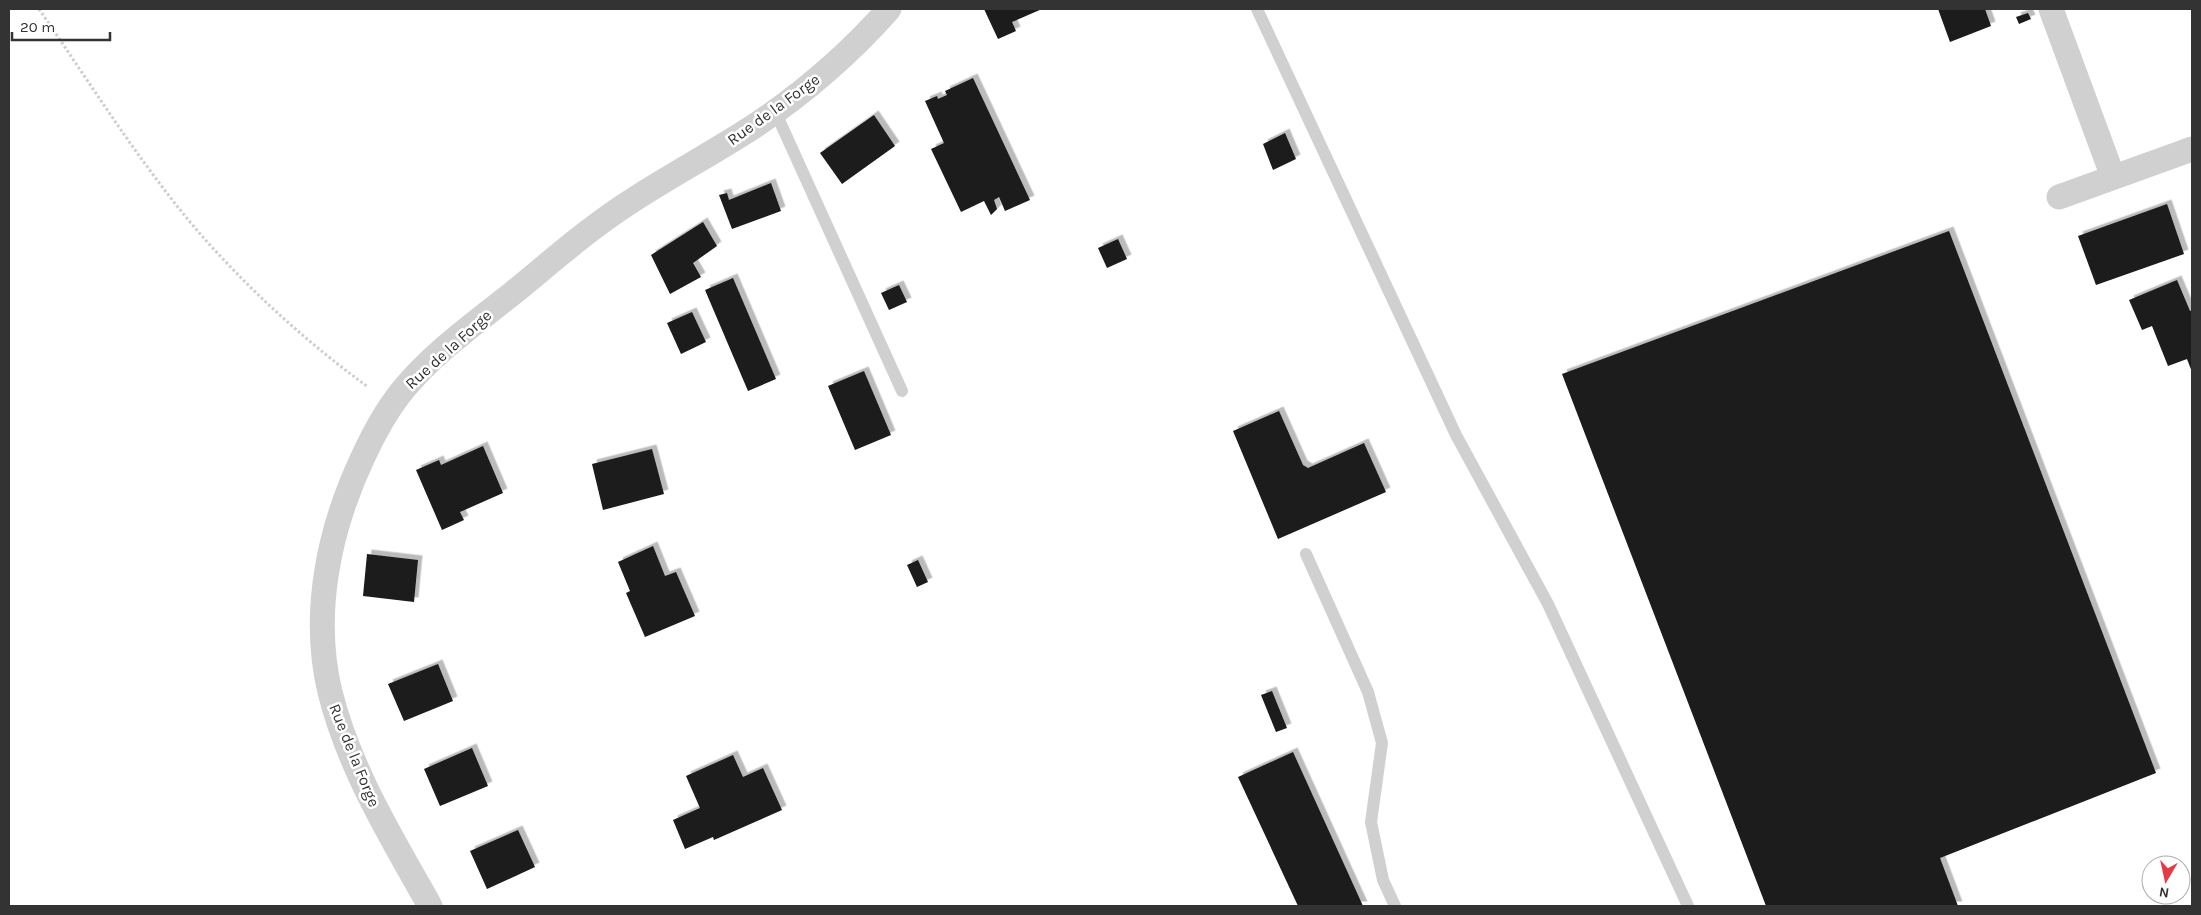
<svg xmlns="http://www.w3.org/2000/svg" width="2201" height="915" viewBox="0 0 2201 915" font-family="Karla,sans-serif">
<defs>
<filter id="shadow"><feDropShadow dx="4.5" dy="-4.5" stdDeviation="0" flood-color="#0004"/></filter>
</defs>
<rect width="100%" height="100%" fill="#fff"/>
<path fill="#1a1a1a" filter="url(#shadow)" d="M984,9H1042L1012,22L1016,31L998,39Z
M1938,9H1985L1991,26L1950,42Z
M2028,13L2031,19L2019,24L2016,17Z
M973,78L1030,200L1005,211L999,197L994,200L997,209L991,215L984,201L961,212L931,149L944,143L925,101L937,96L938,99L947,95L945,91Z
M874,115L895,146L842,184L820,153Z
M1285,133L1296,159L1273,170L1263,144Z
M771,183L781,211L732,229L719,195L727,193L729,200Z
M2167,204L2184,254L2096,285L2078,236Z
M703,222L717,246L693,263L701,277L670,294L651,255Z
M1949,231L2156,773L1940,858L1958,906H1766L1562,374Z
M1118,239L1127,259L1107,268L1098,248Z
M733,278L776,379L748,391L705,290Z
M2177,280L2190,311L2192,310V372L2187,359L2168,366L2152,326L2142,330L2129,300Z
M899,285L907,302L889,310L881,293Z
M692,312L706,342L681,354L667,323Z
M864,371L891,435L855,450L828,386Z
M1279,411L1303,465L1308,468L1364,443L1386,492L1278,539L1233,431Z
M483,446L503,493L460,512L464,520L442,530L416,470L439,460L441,465Z
M652,449L664,494L603,510L592,464Z
M653,546L665,576L676,572L695,616L645,637L626,593L630,591L618,562Z
M367,554L418,560L414,602L363,596Z
M918,560L928,582L917,587L907,565Z
M438,664L453,701L404,721L388,684Z
M1272,691L1287,728L1276,732L1261,695Z
M472,748L488,786L440,806L424,769Z
M1293,752L1363,906H1298L1238,777Z
M733,755L743,777L763,768L782,810L714,840L713,837L685,849L673,820L700,808L686,776Z
M518,830L535,867L487,889L470,851Z"/>
<g fill="none" stroke-linecap="round" stroke-linejoin="round">
<path stroke="#cdcdcd" stroke-width="3" stroke-dasharray="2.5 2.5" stroke-linecap="butt" d="M39,9C90,83 137,159 195,228C246,287 305,341 368,387"/>
<path stroke="#d0d0d0" stroke-width="12" d="M1257,9L1456,435L1548,604L1688,906
M775,111L902,391
M1306,554L1368,692L1382,743L1371,822L1383,880L1395,906"/>
<path stroke="#d0d0d0" stroke-width="25" d="M2051,9L2113,177
M2059,197L2192,149
M430,906C392,838 349,769 330,692C311,613 329,529 363,457C374,433 386,411 402,391C433,353 475,323 513,293C551,262 588,229 630,202C671,175 715,152 756,125C805,92 850,53 889,9"/>
</g>
<g text-anchor="middle" stroke-width="5" stroke-linejoin="round" paint-order="stroke">
<g font-size="16" fill="#333" stroke="#fff">
<text transform="translate(773 109) rotate(-36)" y="6">Rue de la Forge</text>
<text transform="translate(448 349) rotate(-42)" y="6">Rue de la Forge</text>
<text transform="translate(355 755) rotate(68)" y="6">Rue de la Forge</text>
</g>
</g>
<rect width="2201" height="915" fill="none" stroke="#333333" stroke-width="20"/>
<g transform="translate(2166 880) rotate(189)"><circle r="24" fill="#ffffff" stroke="#adadad"/>
<path d="M0-4L9 19L0 12L-9 19Z" fill="#e63946"/>
<text y="-8" font-size="14" font-weight="bold" text-anchor="middle" fill="#333333">N</text>
</g>
<path d="M12 32v8h98v-8" fill="none" stroke="#333333" stroke-width="2.5"/>
<text x="20" y="32" font-size="15" fill="#333333" stroke="#ffffff" stroke-width="4" paint-order="stroke">20 m</text>
</svg>
